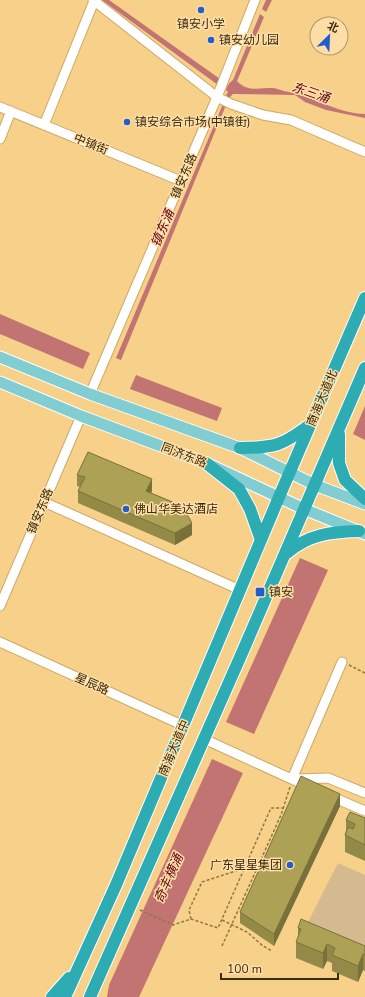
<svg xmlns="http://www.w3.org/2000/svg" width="365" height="997" viewBox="0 0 365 997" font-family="'Nunito Sans','Noto Sans SC',sans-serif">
<rect width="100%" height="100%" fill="#f7d08a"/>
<path fill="#d4ba8e" d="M338,863L365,875V958L304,930Z"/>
<path fill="#c27472" d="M102,0H109L220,79L218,85Z
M266,0H272L266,12L262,9Z
M260,14L264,17L237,81C247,92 259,88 272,88C276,88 280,90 284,91C312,96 336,113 365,114V118L326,110L305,102L295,95L233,94L227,100L224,99L228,92L226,90C228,84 229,83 233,80Z
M223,104L226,105L121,360L116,358Z
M0,314L90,353L83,369L0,334Z
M136,375L222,408L217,421L130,389Z
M365,406V440L353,434Z
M300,558L328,570L254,734L226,722Z
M212,759L243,773L139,997H107L109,985Z"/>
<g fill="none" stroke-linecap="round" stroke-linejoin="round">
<g stroke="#cea863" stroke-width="11">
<path id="minor" d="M93,0L217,97L231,104L263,115L291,120L365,152
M0,107L181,181
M44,125L94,1
M0,139L11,111
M90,394L217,97L255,0
M44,502L240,590
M0,606L81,416
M0,642L184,726
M204,739L309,787
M292,779L342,662
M295,779L328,778L365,793
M330,796L365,811"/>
</g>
<g stroke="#fff" stroke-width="13">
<path id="major" d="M0,357L90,394L240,448L315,485L365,504
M0,382L81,416L206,463L304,509L365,534"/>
</g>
<g stroke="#fff" stroke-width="14">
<path id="highway" d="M339,434V463L345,480L365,499
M240,448C252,448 266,448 278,444C290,440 301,431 311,424
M206,463L239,489L250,509L261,540
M287,553C309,534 331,532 359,531
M52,997L69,978
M65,997L116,885L279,497L365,298
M90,997L242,653L365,368"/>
</g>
<path stroke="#907646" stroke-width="1.5" stroke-dasharray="3 2" stroke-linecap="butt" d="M349,665L365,673
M140,910L173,925L191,919L218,928L271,808H283
M191,919L189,910L202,882L245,868
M222,920L247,932L263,946L272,951
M222,946L281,815L290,787"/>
<use href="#minor" stroke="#fff" stroke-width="9"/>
<use href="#major" stroke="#81cdd2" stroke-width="11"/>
<use href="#highway" stroke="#2dacb4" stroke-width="12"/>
</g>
<path fill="#948a48" d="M77,475L152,491L151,493L192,535L175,545L78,503V491L80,487L77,486Z
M340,806L274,946L240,923V912Z
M365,818V861L345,852V835L346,831V820Z
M298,928L365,946V971L363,970L358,982L332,971V963L327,961L323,969L296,958V942L298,939Z"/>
<path fill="#78713b" d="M152,479V491L146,503V491Z
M192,523V535L175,545V533Z
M340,794V806L274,946V934Z
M327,944V961L323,969V953Z
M363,954V970L358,982V966Z"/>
<path fill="#aca154" stroke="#78713b" d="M88,452L152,479L146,491L175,503L185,511L192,523L175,533L78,491L85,477L77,475Z
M301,776L340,794L274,934L240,912Z
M350,812L365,818V845L345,835L348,827L353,829L355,824L346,820Z
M301,919L365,946V955L363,954L358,966L332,955L335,948L327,944L323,953L296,942L301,929L298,928Z"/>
<g fill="#225ecb" stroke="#fedea7" stroke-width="1.5">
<circle cx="201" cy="10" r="4"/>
<circle cx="211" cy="40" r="4"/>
<circle cx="127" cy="122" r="4"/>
<circle cx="126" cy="509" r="4"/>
<rect x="255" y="587" width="10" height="10" rx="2"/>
<circle cx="290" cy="865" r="4"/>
</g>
<g text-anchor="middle" stroke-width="3" stroke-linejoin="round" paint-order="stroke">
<g font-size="12" fill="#3a2b0d" stroke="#fedea7" text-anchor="start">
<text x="201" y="28" text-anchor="middle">镇安小学</text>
<text x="219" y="44">镇安幼儿园</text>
<text x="135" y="126">镇安综合市场(中镇街)</text>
<text x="134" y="513">佛山华美达酒店</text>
<text x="269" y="596">镇安</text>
<text x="282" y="869" text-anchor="end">广东星星集团</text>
</g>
<g font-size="12" fill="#3a2b0d" stroke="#fedea7">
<text transform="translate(91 144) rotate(22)" y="4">中镇街</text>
<text transform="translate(184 176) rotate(-67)" y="4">镇安东路</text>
<text transform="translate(322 398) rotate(-67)" y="4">南海大道北</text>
<text transform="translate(184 455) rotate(21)" y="4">同济东路</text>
<text transform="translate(40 511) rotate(-67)" y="4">镇安东路</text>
<text transform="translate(92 684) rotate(24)" y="4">星辰路</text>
<text transform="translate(174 748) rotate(-67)" y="4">南海大道中</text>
</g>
<g font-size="13" font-style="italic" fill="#670114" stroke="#fedea7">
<text transform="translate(311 92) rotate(19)" y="5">东三涌</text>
<text transform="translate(162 228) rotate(-67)" y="5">镇东涌</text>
<text transform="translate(168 878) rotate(-66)" y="5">奇丰横涌</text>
</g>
</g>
<g transform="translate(329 36) rotate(24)"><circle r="19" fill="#fedea7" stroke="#b09669"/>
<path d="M0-3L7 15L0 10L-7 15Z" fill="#225ecb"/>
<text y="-6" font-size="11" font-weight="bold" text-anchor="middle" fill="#3a2b0d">北</text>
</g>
<path d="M221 973v6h117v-6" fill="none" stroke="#3a2b0d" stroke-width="2"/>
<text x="227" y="973" font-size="12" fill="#3a2b0d" stroke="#fedea7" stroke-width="3" paint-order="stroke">100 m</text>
</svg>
